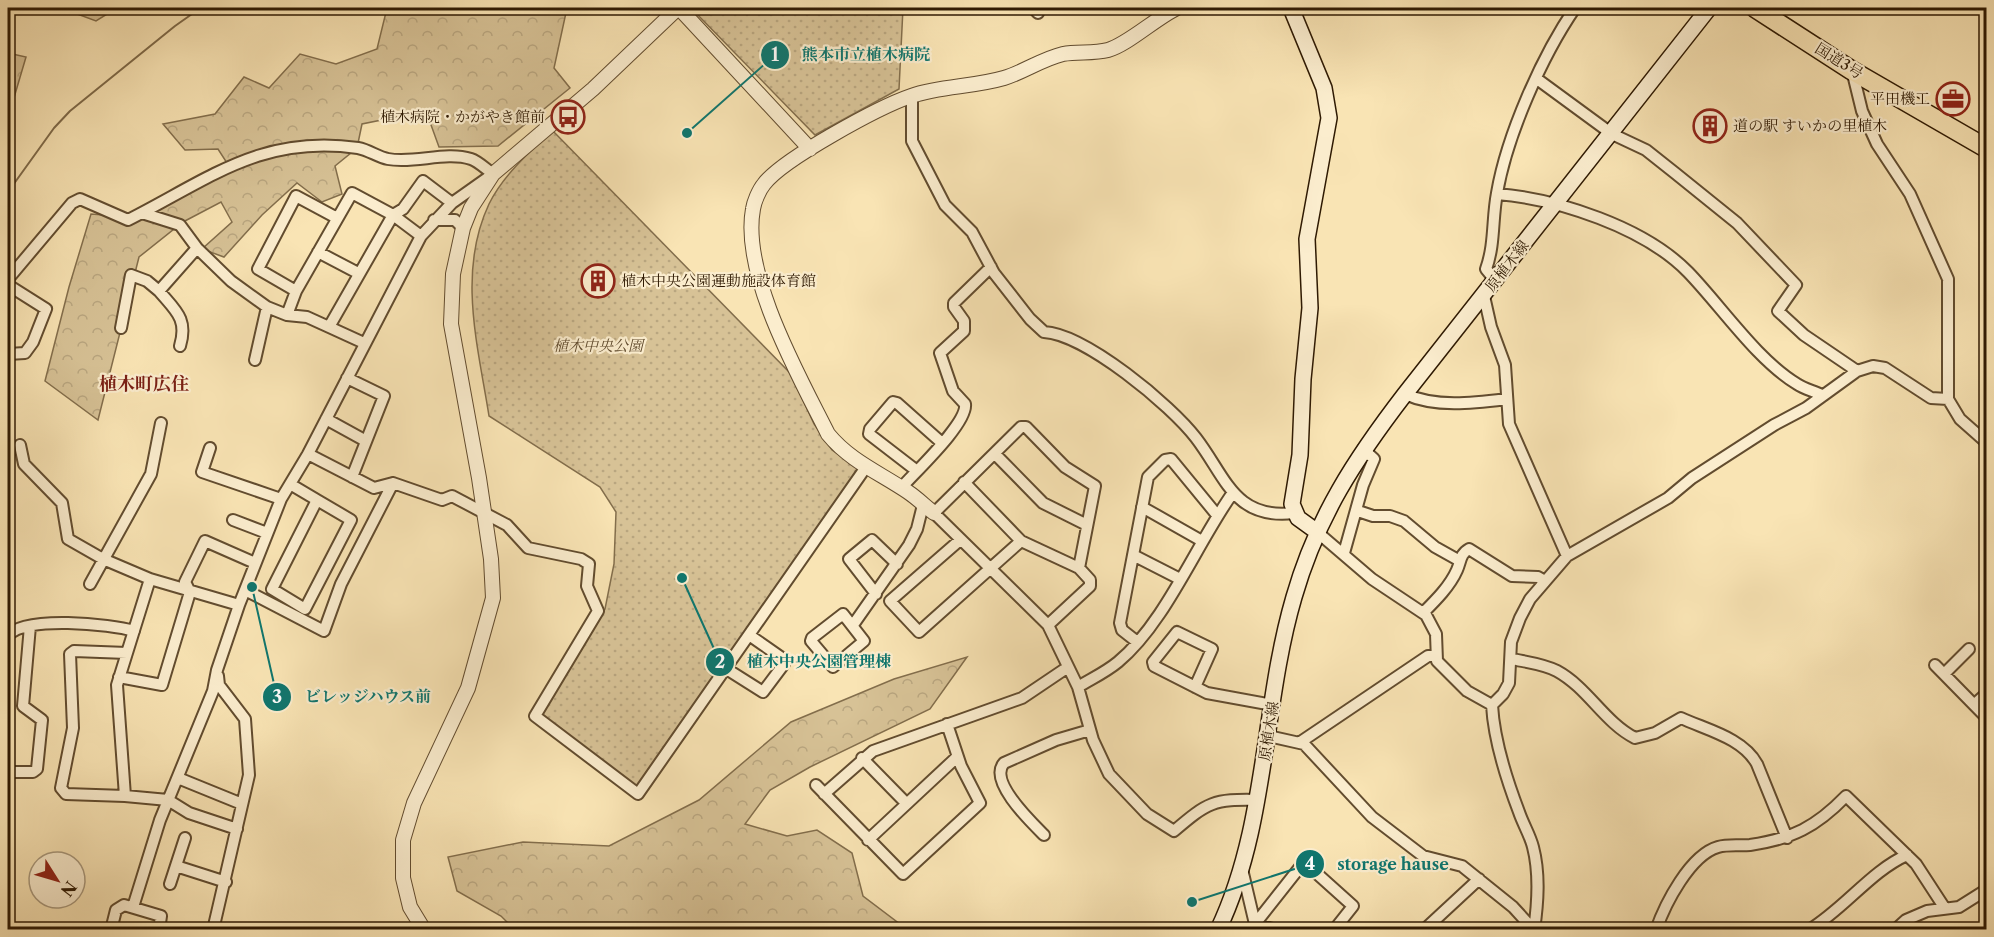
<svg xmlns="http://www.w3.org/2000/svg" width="1994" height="937" viewBox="0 0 1994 937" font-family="'Libre Caslon Text','Noto Serif JP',serif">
<defs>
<pattern id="forest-crowns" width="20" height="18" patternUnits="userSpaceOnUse" patternTransform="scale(1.5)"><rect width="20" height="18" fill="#d7c296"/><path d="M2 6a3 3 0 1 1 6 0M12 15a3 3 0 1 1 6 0" fill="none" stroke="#b9a680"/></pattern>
<pattern id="park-dots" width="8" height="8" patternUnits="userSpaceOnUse" patternTransform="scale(1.5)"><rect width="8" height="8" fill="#d7c296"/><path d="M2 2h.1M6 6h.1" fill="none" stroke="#b9a680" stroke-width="1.8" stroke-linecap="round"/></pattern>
</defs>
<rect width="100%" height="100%" fill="#f9e4b4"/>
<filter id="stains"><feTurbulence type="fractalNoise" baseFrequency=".00333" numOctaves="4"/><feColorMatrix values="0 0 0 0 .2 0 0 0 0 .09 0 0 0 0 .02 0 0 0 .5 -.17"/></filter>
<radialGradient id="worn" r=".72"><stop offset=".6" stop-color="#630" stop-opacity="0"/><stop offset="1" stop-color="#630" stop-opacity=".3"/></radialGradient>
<path fill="url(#forest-crowns)" stroke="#836e4c" stroke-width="1.5" d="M61,8H117L96,21Z
M387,8H567L554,68L570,88L498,146L439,147L426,111L362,124L357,148L335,166L342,194L322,202L297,183L262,215L224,257L202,249L232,222L221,202L183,222L139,257L98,420L45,381L69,287L91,214L129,217L227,163L218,149L185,150L163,124L215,114L244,77L269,88L300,54L336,64L377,49Z
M8,53L26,57L8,118Z
M967,657L930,709L810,767L770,790L745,824L787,836L817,830L852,853L863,896L900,924L922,929H514L501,916L457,891L448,857L523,842L609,846L699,800L791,722L894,679Z"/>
<path fill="url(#park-dots)" stroke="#836e4c" stroke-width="1.5" d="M691,8H903L899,89L815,135Z
M552,130L791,374L814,424L832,450L859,469L640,785L634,786L541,719L540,710L605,609L614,564L616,512L600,487L489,416C478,346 457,272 489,204C503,175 530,152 552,130Z"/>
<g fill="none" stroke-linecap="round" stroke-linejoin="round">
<path stroke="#7f6a49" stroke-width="2" d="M8,192L54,128L70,111L175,26L192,14L212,8"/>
<g stroke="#624c2f" stroke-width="14">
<path id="minor" d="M1033,8L1038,13
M1852,70L1862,111L1877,144L1910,194L1948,279V399L1960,419L1986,442
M1537,79L1612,134L1646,150L1675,173L1737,223L1796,285L1778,311L1804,335L1857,371
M912,96V141L945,205L972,232L994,273L1030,319L1044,332C1085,334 1171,405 1196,438C1226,477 1234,520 1294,513
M1497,194C1558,199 1644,227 1688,272C1721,306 1757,360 1797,384C1804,389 1814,391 1822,395
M142,213L180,225L197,248L231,281L267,307L287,315L296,291L352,193L393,215L421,236
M434,220H455L463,228
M318,252L358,273
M8,279L72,203L80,199L128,220C209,179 262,134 358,148C369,150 378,157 388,159C415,164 445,151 471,159C478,161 487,170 493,174L452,203L421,236L308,454L281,499L239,605L217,670L213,691L160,820L133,907
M1495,280L1486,269C1495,244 1492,219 1497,193C1507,135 1542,56 1575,8
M8,285L46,309L33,342L25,353L8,354
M159,291C176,311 188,319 180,346
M296,291L258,269L296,196L337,218
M1484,296L1491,327L1505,365L1509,424L1567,556
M287,315L307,317L329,327L393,215L403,209L423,181L452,203
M329,327L364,343
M121,328L131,275L147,281L159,291L197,248
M255,360L267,307
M347,378L384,396L352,477
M1405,394C1436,408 1474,403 1507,399
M326,419L366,441
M20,445L24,464L62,503L68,539L103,559L150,579
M210,448L202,472L281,499
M308,454L374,488L393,483L442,500L452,496L507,525L528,548L581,559L589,564L587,586L598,611L535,716L638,794L866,467
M995,454L1043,503L1087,525
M917,471L869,434L870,429L893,402L897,403L942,443
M964,482L1021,541L1079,568L1090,580V586L1048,625
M290,484L317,500L272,589L305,609L351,520L317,500
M901,488C915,472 968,423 965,404L953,391L940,353L964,331V321L954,307V303L991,267
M1142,507L1202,541
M1358,511L1373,516H1390L1404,521L1435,547L1460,561
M233,520L267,533
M1316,531L1372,579L1426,615L1436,634L1437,661L1467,691L1492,705
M960,540L890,601L919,632L1021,541
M1344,553L1363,485L1374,459L1363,449
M1133,555L1180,579
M1079,568L1095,486L1065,467L1026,427H1021L934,513L1048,625L1078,687L1093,740L1109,774L1147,814L1174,831C1208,802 1213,799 1258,800
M90,584L151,474L161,423
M245,590L324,631L341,584L393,483
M876,594L849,559L872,540L897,564
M1423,613C1436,600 1450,586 1457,570C1461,561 1460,554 1469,549L1512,576L1538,577L1545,581
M843,614L864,641L833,667L811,641L812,638Z
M853,625L909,545L917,529L923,505
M8,636C23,615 111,624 134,631
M1136,641L1122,630L1120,623L1148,477L1165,460L1171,459L1217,515
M1512,659C1526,662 1544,664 1557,671C1588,688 1604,722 1635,738L1655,733L1681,718C1707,730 1743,738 1757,764L1787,838
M1935,665L1986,717
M725,668L763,692L784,664L782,658L749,635
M1944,674L1969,649
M119,677L162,685L190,592L185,582L205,541L255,563
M1078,687C1091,679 1106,672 1118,662C1165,623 1196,545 1232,494
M1195,687L1212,649L1177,632L1153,662L1154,666L1207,693L1273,705
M1975,704L1986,694
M1268,736L1304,744L1372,817L1423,856L1462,866L1513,907L1534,930
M1299,743L1428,656H1435
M862,758L906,803
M8,772H33L37,769L42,720L23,706L30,626
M178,778L242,804
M816,785L903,874L980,803L961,766L947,724
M824,794L873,751L1022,698L1068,667
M125,796L66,794L61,788L73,728L70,654L74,651L127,653
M237,829L189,813L168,800L125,796L117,685L150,579L239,605
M1044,835C1031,822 988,781 1004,763L1056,740L1090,730
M868,840L957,757
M176,866L226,882
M1242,869L1255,924L1276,930
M170,884L185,838
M1255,924L1304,862L1353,906L1334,930
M111,930L116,910L124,905L161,916L159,930
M213,930L249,775L245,719L219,685L218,676
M1424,930L1479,879
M1534,930C1538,902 1540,874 1533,847C1530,835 1523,824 1519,812C1506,778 1494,741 1492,705L1503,694L1509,683L1511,642L1520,618L1530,599L1567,556L1668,498L1692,478L1774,425L1806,408L1857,371L1873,366L1885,368L1931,398L1948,399
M1656,930C1665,904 1690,855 1718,847C1728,844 1740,846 1750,845C1792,839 1816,827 1846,796L1916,864L1944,907
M1783,930H1786
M1809,930C1845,908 1871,871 1907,855
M1895,930L1906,920L1927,911L1959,907L1986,890"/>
</g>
<g stroke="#624c2f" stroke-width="16">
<path id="tertiary" d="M679,8L810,149
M934,513C925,506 917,498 908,492C880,473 850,461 828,434C799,376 741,274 753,209C754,202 759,190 764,184C783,159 879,107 911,96C941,86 973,87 1004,78C1024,72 1042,59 1063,54C1077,51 1093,54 1108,50C1127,45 1156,18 1177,8
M424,930L410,907L403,878V840L414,803L468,688L493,598L491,559L479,478L451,324L453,274L463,228L471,208L493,174L593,89L678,8"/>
</g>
<g stroke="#2f1a03" stroke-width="18">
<path id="secondary" d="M1291,8L1324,88L1329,118L1307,239L1310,308L1303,379L1300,455L1292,504L1298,518L1316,531
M1218,930C1268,825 1262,706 1294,597C1317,517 1355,459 1405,394L1709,8"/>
</g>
<g stroke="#2f1a03" stroke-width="21">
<path id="trunk" d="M1755,8L1851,70L1986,148"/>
</g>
<use href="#minor" stroke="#fbedce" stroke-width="10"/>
<use href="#tertiary" stroke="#fbedce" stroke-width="14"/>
<use href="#secondary" stroke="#fbedce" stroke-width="15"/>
<use href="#trunk" stroke="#f9e4b4" stroke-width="18"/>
</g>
<defs>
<g id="office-ring" transform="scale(1.725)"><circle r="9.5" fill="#fbedce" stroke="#8f2418" stroke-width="1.5"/><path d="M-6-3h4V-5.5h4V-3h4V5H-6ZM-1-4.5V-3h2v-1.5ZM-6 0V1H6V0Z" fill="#8f2418"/></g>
<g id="bus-ring" transform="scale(1.725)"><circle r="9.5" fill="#fbedce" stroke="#8f2418" stroke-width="1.5"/><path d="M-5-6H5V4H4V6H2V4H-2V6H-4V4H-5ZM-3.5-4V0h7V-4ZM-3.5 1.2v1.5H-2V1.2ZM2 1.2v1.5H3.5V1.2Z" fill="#8f2418"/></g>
<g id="building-ring" transform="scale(1.725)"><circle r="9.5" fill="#fbedce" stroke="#8f2418" stroke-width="1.5"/><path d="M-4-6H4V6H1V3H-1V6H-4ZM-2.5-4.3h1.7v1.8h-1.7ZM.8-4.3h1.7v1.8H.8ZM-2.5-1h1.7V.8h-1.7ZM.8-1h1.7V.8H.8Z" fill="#8f2418"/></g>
</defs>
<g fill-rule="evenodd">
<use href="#office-ring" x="1953" y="99"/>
<use href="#bus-ring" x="568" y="117"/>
<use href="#building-ring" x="1710" y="126"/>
<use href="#building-ring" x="598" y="281"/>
</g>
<g text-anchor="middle" stroke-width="4.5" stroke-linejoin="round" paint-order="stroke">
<g font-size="15" fill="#2f1a03" stroke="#fbedce">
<text transform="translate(1839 61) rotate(32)" y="5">国道3号</text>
<text transform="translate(1507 266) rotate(-52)" y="5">原植木線</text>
<text transform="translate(1269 731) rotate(-81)" y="5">原植木線</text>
</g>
<g font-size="15" fill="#2f1a03" stroke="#fbedce" text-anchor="end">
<text x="1930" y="104">平田機工</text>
<text x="545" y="122">植木病院・かがやき館前</text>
<text x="1733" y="131" text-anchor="start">道の駅 すいかの里植木</text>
<text x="621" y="286" text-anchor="start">植木中央公園運動施設体育館</text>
</g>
<g font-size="15" font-style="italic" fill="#614c2f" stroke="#fbedce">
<text x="598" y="351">植木中央公園</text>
</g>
<g font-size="18" font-weight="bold" fill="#7a1f14" stroke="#fbedce">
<text x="144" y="390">植木町広住</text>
</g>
</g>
<path fill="none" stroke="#0f766e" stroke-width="2" d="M687 133L775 55M682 578L720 662M252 587L277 697M1192 902L1310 864"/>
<g fill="#0f766e" stroke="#fbedce" stroke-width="2">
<circle cx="687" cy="133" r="6"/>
<circle cx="682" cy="578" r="6"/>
<circle cx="252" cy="587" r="6"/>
<circle cx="1192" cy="902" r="6"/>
<circle cx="775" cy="55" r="15"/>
<circle cx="720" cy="662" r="15"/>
<circle cx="277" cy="697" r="15"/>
<circle cx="1310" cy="864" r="15"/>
</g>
<g font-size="18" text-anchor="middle" font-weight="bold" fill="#fff">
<text x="775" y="61">1</text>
<text x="720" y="668">2</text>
<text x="277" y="703">3</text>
<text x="1310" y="870">4</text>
</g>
<g font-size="16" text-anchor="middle" font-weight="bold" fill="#0f766e" stroke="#fbedce" stroke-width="4.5" stroke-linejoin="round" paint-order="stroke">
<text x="866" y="60">熊本市立植木病院</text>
<text x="819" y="667">植木中央公園管理棟</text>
<text x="368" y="702">ビレッジハウス前</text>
<text x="1393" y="870">storage hause</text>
</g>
<rect width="1994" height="937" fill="none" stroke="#f9e4b4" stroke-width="30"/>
<rect x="9" y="9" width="1976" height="919" fill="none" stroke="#2f1a03" stroke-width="3"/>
<rect x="15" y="15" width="1964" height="907" fill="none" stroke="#2f1a03" stroke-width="1.5"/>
<g transform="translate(57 880) rotate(127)"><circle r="28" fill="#fbedce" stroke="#a9997d" stroke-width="1.5"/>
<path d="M0-4.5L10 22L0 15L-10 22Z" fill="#8f2418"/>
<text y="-9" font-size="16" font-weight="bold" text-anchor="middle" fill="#2f1a03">N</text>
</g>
<rect width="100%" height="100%" filter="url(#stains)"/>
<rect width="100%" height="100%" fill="url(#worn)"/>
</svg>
